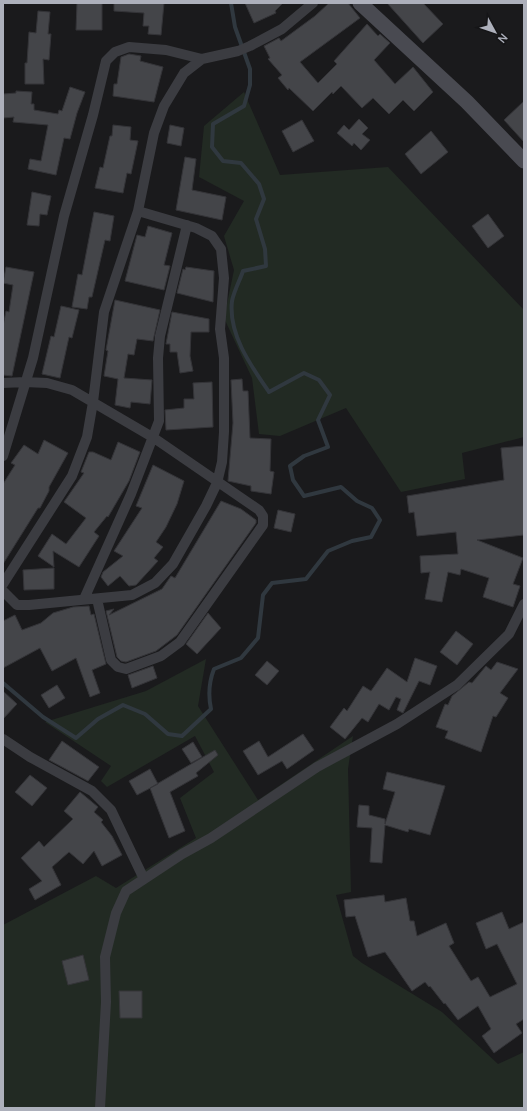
<svg xmlns="http://www.w3.org/2000/svg" width="527" height="1111" viewBox="0 0 527 1111" font-family="Manrope,sans-serif">
<rect width="100%" height="100%" fill="#1a1a1c"/>
<path fill="#222a23" d="M244,92L280,175L388,167L524,310V437L462,453L465,479L401,492L346,408L280,436L259,434L252,378L224,318L234,270L224,236L244,201L199,177L204,126Z
M206,659L198,706L258,800L353,736L348,769L351,892L336,895L353,956L362,963L442,1012L498,1064L524,1052V1108H3V925L96,876L116,888L196,838L180,798L214,772L195,736L107,787L101,781L111,766L45,722L146,691Z"/>
<g fill="none" stroke-linecap="round" stroke-linejoin="round">
<path stroke="#30383f" stroke-width="4" d="M3,683L43,717L76,738L98,719L123,705L145,714L168,734L182,736L211,709C208,695 209,682 214,669L241,658L258,638L263,595L272,583L306,579L328,551L352,541L371,537L380,520L372,508L357,501L341,487L304,496L293,480L290,466L304,456L328,447L318,420L330,395L319,380L304,373L269,392C251,366 228,334 232,301C234,291 240,280 243,271L266,266L265,249L256,219L264,199L259,184L241,163L223,161L212,147L213,124L244,106L250,85V69L235,27L231,3"/>
</g>
<path fill="#444549" stroke="#343438" d="M77,3H102V30H76Z
M114,3H164L161,35L148,34L149,26H143L144,13L114,11Z
M245,3H283L275,11L276,13L254,23Z
M329,3H348L360,18L300,62L318,83L337,64L334,61L367,24L378,36L380,34L390,43L374,60L395,84L413,67L433,92L414,111L403,100L389,114L373,98L362,108L341,86L333,94L332,92L313,111L289,88L288,90L278,78L282,75L268,59L270,58L264,46L279,38L281,41L315,16Z
M387,3H423L443,24L423,43Z
M38,11L50,12L48,34H51L49,60L43,59L44,84H25V63H27L29,32L36,33Z
M129,54L141,56L140,61L163,67L154,102L113,96L114,84H117L121,57Z
M70,87L85,92L77,113L70,139L64,138L56,175L28,169L30,159L41,161L48,125L13,122L14,117L3,118V94L16,93V91L32,92L31,104H34V110L58,114L59,110L62,111Z
M524,101V142L504,120Z
M359,119L368,128L362,134L370,140L361,150L354,143L352,146L337,133L344,125L349,130Z
M302,120L314,141L293,152L282,131Z
M113,125L131,127L130,140L138,141L131,174L127,173L123,193L95,188L100,167L103,168L110,136H112Z
M170,125L184,128L181,146L167,143Z
M431,131L448,152L421,174L405,154Z
M185,157L196,159L192,190L226,197L222,220L176,210Z
M32,192L51,196L47,215L40,214L39,226L27,225Z
M94,212L114,216L110,241L105,240L92,297H89L87,309L72,307L78,274L82,275Z
M488,214L504,236L488,248L472,226Z
M148,226L172,233L164,265L170,266L164,290L125,281L137,235L145,237Z
M6,267L34,272L12,376L3,375V326L6,311L9,312L13,285L3,283Z
M186,267L214,271L213,302L177,293L183,269L185,270Z
M115,300L160,310L153,341L137,339L134,355L128,354L124,378L152,380L150,404L131,402L130,408L115,405L118,379L104,376L108,351L106,350Z
M61,306L79,310L72,338L69,337L60,378L42,374L51,336L54,337Z
M172,312L209,319V332H191L190,356L193,371L180,373L177,352H170V344H166Z
M242,379L243,391H248L250,438L271,439L270,471L274,472L271,494L251,491V486L228,481L233,423L231,380Z
M212,382L213,427L166,430L165,410L184,408V399H194L193,383Z
M44,440L68,453L49,487V491L40,508H38L3,564V484L15,465L11,463L24,445L38,454Z
M118,442L140,452L129,481L108,517L107,516L94,532L99,536L79,567L53,551L54,567L38,556L52,534L66,544L86,518L64,502L84,473L81,472L89,452H93L111,460Z
M524,446V535L477,540L523,558L513,584L520,586L513,607L483,597L489,578L461,569L460,575L448,572L442,602L425,599L430,572L421,573L420,556L458,554L456,532L417,536L414,512L409,513L407,496L504,480L501,448Z
M153,465L184,481L177,504L166,527L156,542L163,547L154,558L158,561L136,585L129,586L120,576L108,586L101,577L103,572L123,556L114,551L142,508L136,506Z
M221,501L241,509L256,520V523L177,635L156,651L126,662L121,661L117,657L106,611L114,609L109,615L162,589L171,576L175,578Z
M278,510L295,514L291,532L274,528Z
M54,568V589L24,590L23,570Z
M89,606L91,615L94,614L106,664L92,670L100,693L90,697L76,658L52,671L40,648L3,668V621L15,615L22,630L41,623L53,613L73,607Z
M208,613L221,628L197,654L186,644Z
M456,631L473,644L457,665L440,652Z
M415,658L437,666L430,685L419,681L403,713L397,710L401,699L396,697L389,710L379,704L368,722L362,718L345,739L330,727L344,708L347,711L363,686L371,691L387,668L407,682Z
M267,661L279,671L267,685L255,675Z
M497,662L518,669L500,693L508,698L496,717L493,716L481,752L445,738L448,731L436,727L445,704L448,705L452,696L469,682L472,683L486,666L491,670Z
M153,666L157,678L132,688L128,675Z
M57,685L65,698L49,708L41,695Z
M3,691L17,704L3,719Z
M303,734L314,750L287,769L282,761L258,775L243,751L259,741L268,757Z
M62,741L99,767L88,781L49,760Z
M193,742L202,757L191,763L182,749Z
M215,750L218,755L196,773L198,776L170,792L185,831L169,838L150,788Z
M150,769L158,784L137,795L129,781Z
M387,772L445,786L430,835L409,829L408,832L385,825L382,863L370,862L372,828L357,827L359,805L369,806V815L385,819V824L395,792L383,789Z
M30,775L47,788L32,806L15,792Z
M80,792L98,807L94,812L103,820L101,822L112,836L122,855L102,866L94,851L83,864L69,852L52,867L61,885L35,900L29,889L42,881L21,858L39,841L44,847L73,819L64,811Z
M384,895L385,902L406,898L410,921H414L417,936L446,923L454,943L449,946L471,981L478,977L490,997L517,984L497,944L486,949L476,923L502,912L509,929L524,922V1019L516,1024L522,1033L494,1053L482,1036L491,1029L478,1006L458,1020L445,1003L444,1004L430,986L429,987L425,982L412,991L385,952L368,957L355,916L346,917L344,900Z
M83,955L89,980L68,985L62,961Z
M119,991H142V1018H120Z"/>
<g fill="none" stroke-linecap="round" stroke-linejoin="round">
<path stroke="#3b3c41" stroke-width="10" d="M3,383L25,382L47,383L72,390L154,438L259,510L263,516V525L180,642L161,656L126,669L118,667L111,660L97,599
M3,456L33,358L64,216L93,115L106,61L115,52L129,47L166,50L202,59
M3,584L72,476L87,437L93,402L104,312L138,211L154,133L164,106L184,73L202,59L238,51L250,46L282,29L313,3
M3,591L17,605H29L132,595L155,583L173,564L206,506L217,483L222,462L224,432V358L220,329L224,278L221,249L212,236L196,228L138,211
M84,599L131,494L159,421L158,358L160,336L187,225
M3,739L30,757L92,791L111,810L144,879
M100,1108L106,1002L105,957L116,913L126,891L182,854L211,838L317,767L397,724L457,685L509,634L524,604"/>
<path stroke="#494a51" stroke-width="15" d="M360,3L467,102L524,161"/>
</g>
<rect width="527" height="1111" fill="none" stroke="#adb0bb" stroke-width="8"/>
<g transform="translate(495 32) rotate(130)" stroke="#151517" stroke-width="3" paint-order="stroke">
<path d="M0-3L7 15L0 10L-7 15Z" fill="#adb0bb"/>
<text y="-6" font-size="11" font-weight="bold" text-anchor="middle" fill="#adb0bb">N</text>
</g>
</svg>
